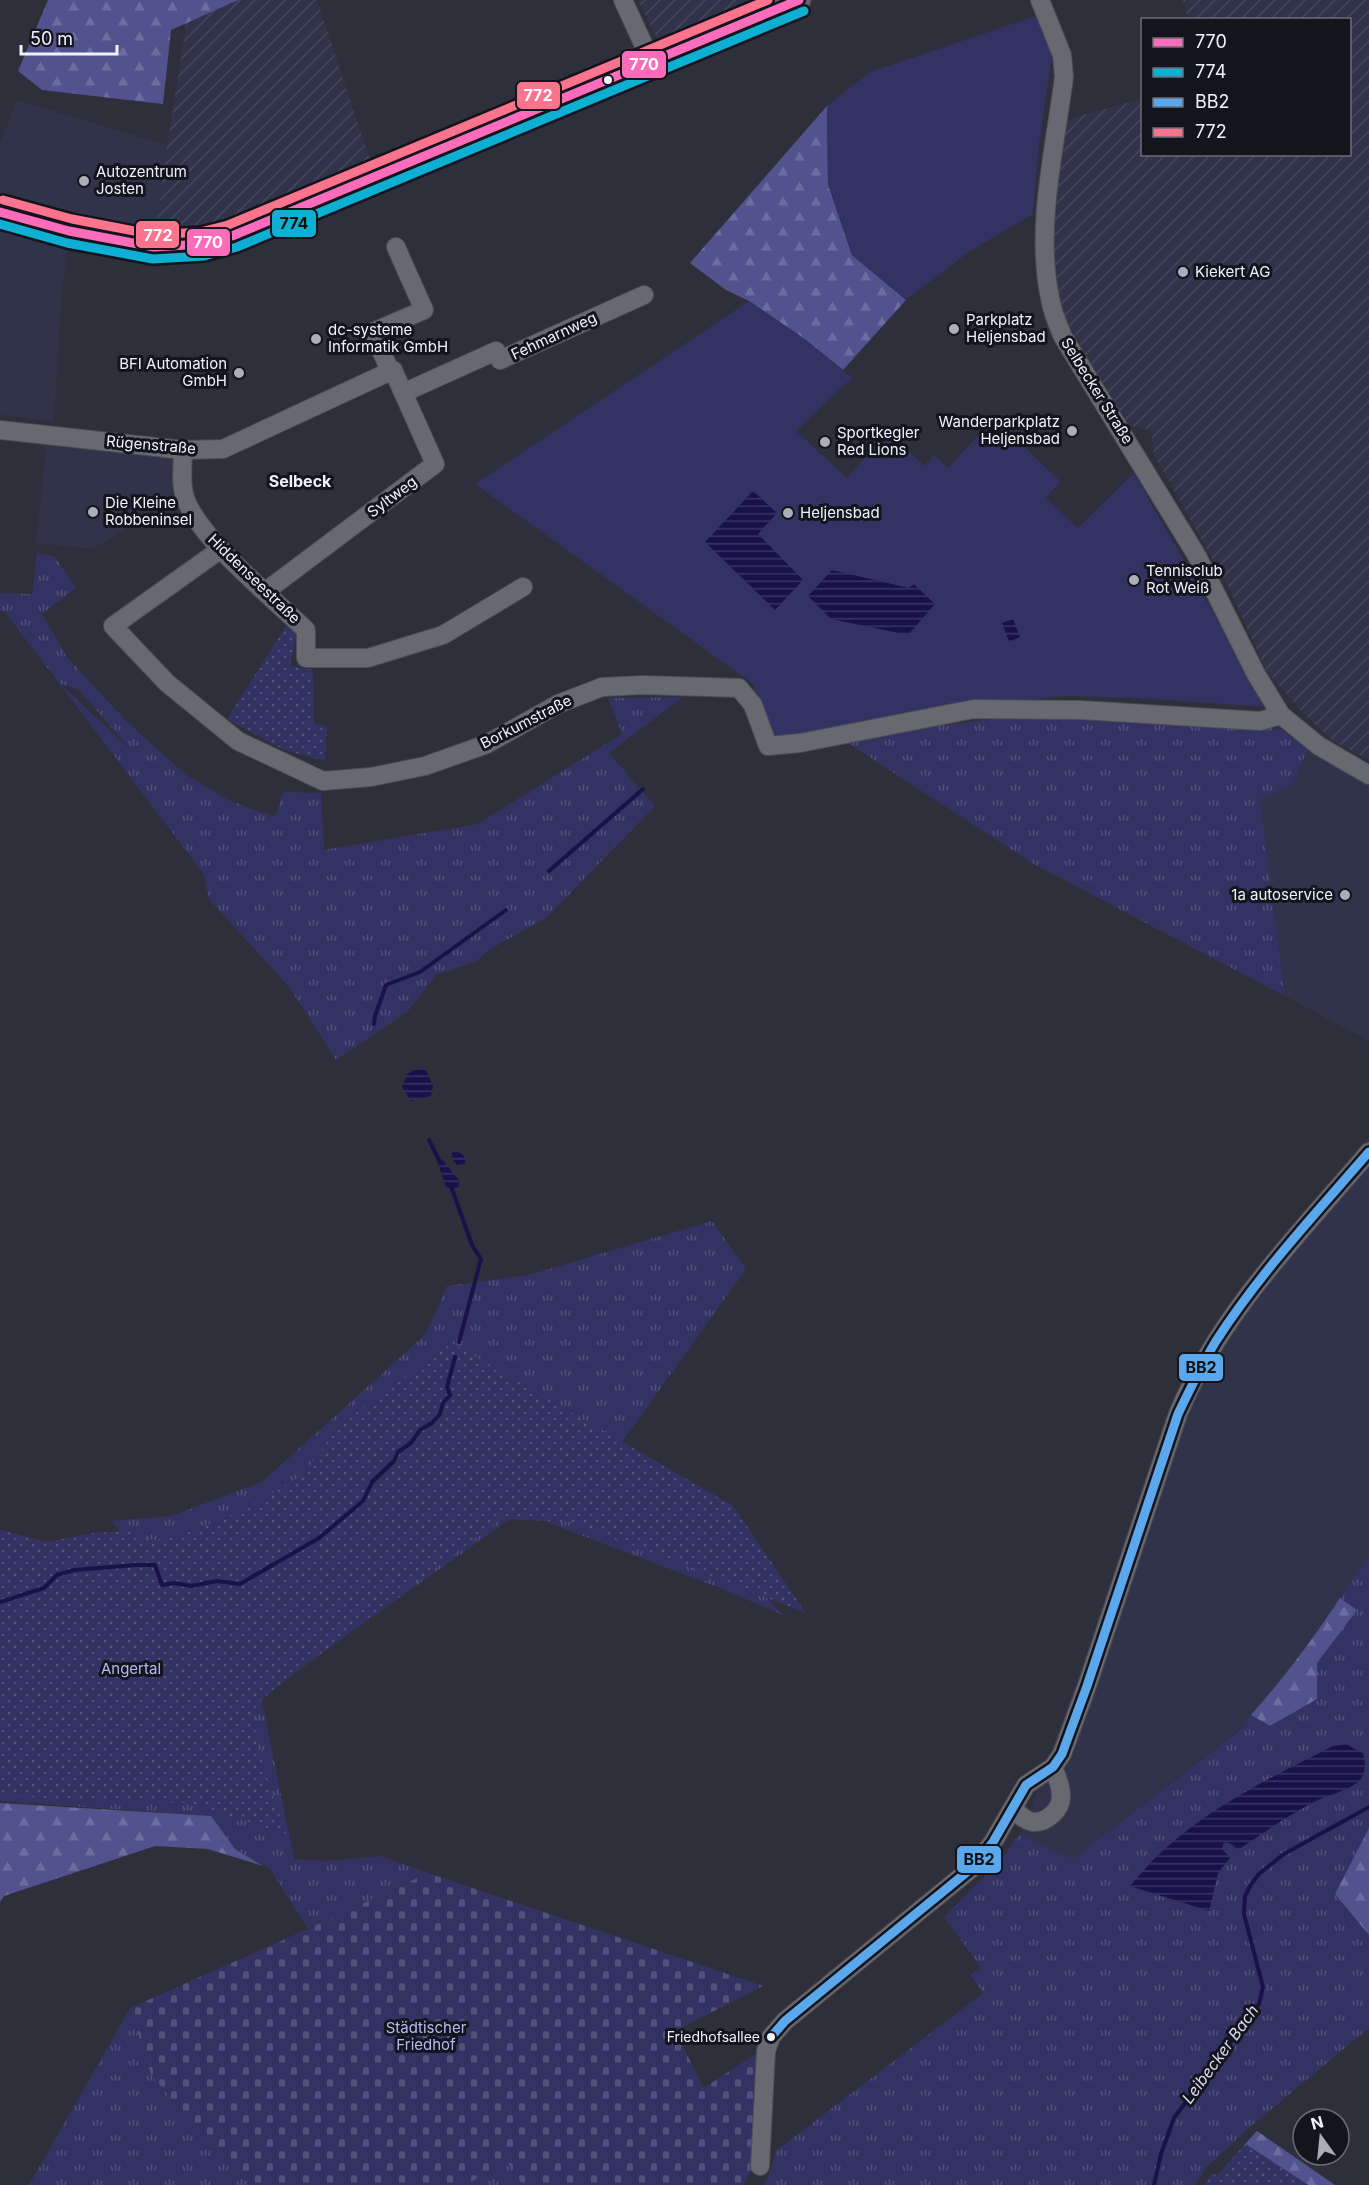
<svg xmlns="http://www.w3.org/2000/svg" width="1369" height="2185" viewBox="0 0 1369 2185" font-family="Inter,sans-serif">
<defs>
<pattern id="industrial-furrows" width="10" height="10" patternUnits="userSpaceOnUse" patternTransform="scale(1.5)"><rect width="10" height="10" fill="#31334a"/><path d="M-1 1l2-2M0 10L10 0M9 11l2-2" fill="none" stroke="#45475c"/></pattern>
<pattern id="grass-tufts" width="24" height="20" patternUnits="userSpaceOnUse" patternTransform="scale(1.5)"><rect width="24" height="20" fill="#333363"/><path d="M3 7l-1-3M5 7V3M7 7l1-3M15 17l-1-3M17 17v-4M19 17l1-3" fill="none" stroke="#51517a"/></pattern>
<pattern id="forest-firs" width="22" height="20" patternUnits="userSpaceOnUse" patternTransform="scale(1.5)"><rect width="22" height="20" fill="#52538e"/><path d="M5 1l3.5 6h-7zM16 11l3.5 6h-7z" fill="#6b6c9f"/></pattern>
<pattern id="cemetery-stones" width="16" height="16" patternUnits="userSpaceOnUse" patternTransform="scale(1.5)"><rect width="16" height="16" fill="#333363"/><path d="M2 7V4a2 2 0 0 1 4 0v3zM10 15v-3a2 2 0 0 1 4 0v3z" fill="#51517a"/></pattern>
<pattern id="park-dots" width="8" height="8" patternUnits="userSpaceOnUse" patternTransform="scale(1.5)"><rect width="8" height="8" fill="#333363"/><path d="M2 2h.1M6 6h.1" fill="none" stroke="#51517a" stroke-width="1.8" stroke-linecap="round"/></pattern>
<pattern id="water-rules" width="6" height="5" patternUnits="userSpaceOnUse" patternTransform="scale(1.5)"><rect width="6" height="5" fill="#191149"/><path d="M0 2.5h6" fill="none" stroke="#3b3464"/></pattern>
</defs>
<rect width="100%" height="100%" fill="#2e2f3a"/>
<path fill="#31334a" d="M17,100L167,145L156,235L94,225L62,217L0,195V143Z
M0,224L68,244L62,292L54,421L0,415Z
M47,440L171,455L173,461V494L123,531L92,549L36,543Z
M1308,748L1369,779V1041L1285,996L1260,799L1293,785Z
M1369,1137V1554L1314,1638L1282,1680L1241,1728L1073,1859L1019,1834L1030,1811L1081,1669L1159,1437L1178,1391L1201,1348L1230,1303Z"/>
<path fill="url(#industrial-furrows)" d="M186,0H317L371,163L203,231L156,235L167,145L185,34Z
M638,0H766L658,40Z
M1183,0H1369V760L1333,741L1302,712L1266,670L1229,588L1154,455L1151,431L1129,425L1089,374L1066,326L1054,281L1052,236L1065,120L1142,99V154H1350V20L1188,19Z"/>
<path fill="url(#grass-tufts)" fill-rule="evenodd" d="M37,553L55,557L76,588L42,614L67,657L126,721L186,775L228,800L275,817L283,792L321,793L324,850L478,824L622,734L608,698L683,697L609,753L655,806L547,917L489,950L475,962L436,975L407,1012L336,1060L290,988L209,899L203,873L5,612L0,611V593L32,594ZM61,684L78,689L134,753L61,685Z
M1002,718L1140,719L1260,727L1280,729L1308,748L1293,785L1260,799L1285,996L1032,863L845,741L936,726Z
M712,1221L746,1269L620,1445L783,1615L720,1588L520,1512L261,1696L294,1859L325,1861L380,1856L428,1873L308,1929L270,1869L235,1849L210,1816L0,1801V1675L394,1484L133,1548L111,1521L171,1516L262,1482L426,1334L447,1286L529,1275Z
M1369,1554V1828L1335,1894L1369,1935V2028L1250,2127L1205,2169L1195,2185H765L777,2150L983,1993L970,1975L981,1967L944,1917L1003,1858L1019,1834L1073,1859L1241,1729L1251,1715L1271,1726L1316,1699L1317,1663L1357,1610L1340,1598Z
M130,2008L151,2074L221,2159L252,2185H29Z
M507,2161L523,2185H465Z"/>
<path fill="url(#forest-firs)" d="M48,0H238L171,30L163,104L42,90L18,71Z
M827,106L828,184L852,255L906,300L843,370L806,340L749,301L726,290L690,263Z
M1340,1598L1357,1610L1317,1663V1699L1270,1726L1251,1715C1284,1678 1313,1639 1340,1598Z
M0,1803L211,1816L235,1849L263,1866L208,1849L155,1846L4,1896L0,1902Z
M1369,1828V1935L1335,1894Z
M1257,2131L1335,2185H1308L1245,2144Z"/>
<path fill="url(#cemetery-stones)" d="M428,1873L763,1986L675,2031L704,2088L760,2051L751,2171L743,2185H523L507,2162L465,2185H252L221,2159L151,2074L130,2008L308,1929Z"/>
<path fill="url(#park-dots)" d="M286,626L297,633L290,666L313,670L314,724L327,726L325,761L284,750L227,719Z
M452,1343L733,1506L806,1613L573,1522L501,1519L287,1679C280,1685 259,1700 256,1707C247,1729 278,1809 286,1834L188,1803L90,1801L0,1795V1530L47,1542L92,1533L129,1531L154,1540L179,1536L246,1509L304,1474L338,1426Z
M1245,2144L1308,2185H1204L1212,2173L1217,2176Z"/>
<path fill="#333363" d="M1036,16L1052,55L1039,144L1033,214L970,251L906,300L852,255L828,184L827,106L870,72Z
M749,301L806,340L852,378L796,431L847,478L878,442L898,441L925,466L934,455L948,468L994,418L1060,481L1046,498L1078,528L1134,473L1267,707L1137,698L1065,696L963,706L775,737L752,683L475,484Z"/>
<path fill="url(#water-rules)" d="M753,491L777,513L758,534L803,580L775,610L705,542Z
M832,570L909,588L914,584L935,604L908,635L831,619L808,596Z
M1013,619L1020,637L1009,642L1002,623Z
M418,1068L426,1069L433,1087L431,1096L411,1101L402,1087L407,1074Z
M456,1150L463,1155L466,1162L464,1164L457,1165L452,1159V1152Z
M440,1157L459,1180V1187L447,1190L436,1158Z
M1346,1744L1363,1753C1366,1762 1366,1777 1357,1783C1345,1792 1327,1795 1314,1802C1287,1816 1263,1833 1238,1850L1233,1845L1226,1842L1223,1844L1222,1849L1230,1858L1218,1873L1209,1911L1130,1886C1142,1872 1154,1858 1168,1846C1217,1803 1276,1775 1333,1746Z"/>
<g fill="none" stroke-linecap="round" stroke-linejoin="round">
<path stroke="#191149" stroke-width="4" d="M549,871L643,789
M374,1024L375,1016L386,985L420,972L506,910
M429,1140L439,1160
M451,1186L472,1245L481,1259L459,1342
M0,1602L44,1588L57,1575L74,1570L136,1565H155L162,1585L174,1583L191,1586L217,1581L240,1584L319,1538L363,1501L372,1482L394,1461L398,1452L411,1443L420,1430L432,1423L440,1414L443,1403L450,1395L447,1387L455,1357
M1154,2185L1161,2154L1174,2118L1259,2004L1263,1987L1244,1914L1245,1896L1250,1886L1259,1874L1284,1854L1369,1807"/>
<g stroke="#4b4c55" stroke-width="20">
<path id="minor" d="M623,0L651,61
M1040,0L1062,55L1064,77C1055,148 1035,228 1050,298C1052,312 1058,325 1063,337L1197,556L1256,674L1281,715L1319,746L1369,775
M390,371L373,332L424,310L396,247
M403,393L496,351L500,360L644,295
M0,430L183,450L223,449L393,370L435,464L266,591
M183,450C183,465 180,483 185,497C197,537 274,599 306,630V658H368L443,635L523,587
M221,549L113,626L167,683L238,741L323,781L371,777L425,766L487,744L558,704L602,687L643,685L739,688L753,705L768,746L800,743L974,709L1081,710L1260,721L1281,715
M1013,1809C1019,1814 1025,1821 1033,1822C1047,1823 1062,1809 1061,1795C1061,1785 1056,1775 1053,1767
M760,2166L766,2051L771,2037L785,2021L973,1867L993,1842L1026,1785L1053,1767L1062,1754L1087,1686L1178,1414C1220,1313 1299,1234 1369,1152"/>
</g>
<g stroke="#4b4c55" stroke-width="25">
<path id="major" d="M0,212L69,231L154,247L202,244L232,236L799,0"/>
</g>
<use href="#minor" stroke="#686871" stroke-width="18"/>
<use href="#major" stroke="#646470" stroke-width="22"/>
<g stroke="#14141d" stroke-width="14">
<path id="bus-1" d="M0,212L69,231L154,247L202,244L232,236L799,0"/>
</g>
<g stroke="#14141d" stroke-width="14">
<path id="bus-2" d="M0,224L67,243L153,259L204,256L237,247L804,11"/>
</g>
<g stroke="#14141d" stroke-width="14">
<path id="bus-3" d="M771,2037L785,2021L973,1867L993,1842L1026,1785L1053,1767L1062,1754L1087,1686L1178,1414C1190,1389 1202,1364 1216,1341C1260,1273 1316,1213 1369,1152"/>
</g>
<g stroke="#14141d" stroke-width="14">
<path id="bus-4" d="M3,200L72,219L155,235L200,232L228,225L768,0"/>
</g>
<use href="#bus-1" stroke="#fb6dba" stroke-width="9"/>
<use href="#bus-2" stroke="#0dafd3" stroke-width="9"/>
<use href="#bus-3" stroke="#5aa8eb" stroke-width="9"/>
<use href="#bus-4" stroke="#fc738d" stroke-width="9"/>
</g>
<g fill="#eff1fe" stroke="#14141d" stroke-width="2">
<circle cx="608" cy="80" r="5"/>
<circle cx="771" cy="2037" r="5"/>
</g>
<g fill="#abadb9" stroke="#14141d" stroke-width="2">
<circle cx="84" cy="181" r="6"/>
<circle cx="1183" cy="272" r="6"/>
<circle cx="954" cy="329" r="6"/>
<circle cx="316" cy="339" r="6"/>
<circle cx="239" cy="373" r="6"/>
<circle cx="1072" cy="431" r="6"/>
<circle cx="825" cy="442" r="6"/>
<circle cx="93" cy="512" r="6"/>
<circle cx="788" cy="513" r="6"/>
<circle cx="1134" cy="580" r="6"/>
<circle cx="1345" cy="895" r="6"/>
</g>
<g text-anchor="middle" stroke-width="6" stroke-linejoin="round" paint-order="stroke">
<g font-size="14" fill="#eff1fe" stroke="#14141d" text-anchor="end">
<text x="760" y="2042">Friedhofsallee</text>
</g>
<g font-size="15" fill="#eff1fe" stroke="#14141d" text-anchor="start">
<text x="96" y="177">Autozentrum<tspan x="96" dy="17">Josten</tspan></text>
<text x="1195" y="277">Kiekert AG</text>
<text x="966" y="325">Parkplatz<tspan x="966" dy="17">Heljensbad</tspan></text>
<text x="328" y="335">dc-systeme<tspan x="328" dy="17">Informatik GmbH</tspan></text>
<text x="227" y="369" text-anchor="end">BFI Automation<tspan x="227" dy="17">GmbH</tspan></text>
<text x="1060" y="427" text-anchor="end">Wanderparkplatz<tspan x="1060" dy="17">Heljensbad</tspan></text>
<text x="837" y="438">Sportkegler<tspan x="837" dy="17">Red Lions</tspan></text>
<text x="105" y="508">Die Kleine<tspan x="105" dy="17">Robbeninsel</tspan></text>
<text x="800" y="518">Heljensbad</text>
<text x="1146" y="576">Tennisclub<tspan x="1146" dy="17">Rot Weiß</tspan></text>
<text x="1333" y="900" text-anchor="end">1a autoservice</text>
</g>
<g font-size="15" fill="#eff1fe" stroke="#14141d">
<text transform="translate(554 336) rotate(-25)" y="5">Fehmarnweg</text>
<text transform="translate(1097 391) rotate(58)" y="5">Selbecker Straße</text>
<text transform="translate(151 445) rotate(5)" y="5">Rügenstraße</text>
<text transform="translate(392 497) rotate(-37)" y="5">Syltweg</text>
<text transform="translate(254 579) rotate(44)" y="5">Hiddenseestraße</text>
<text transform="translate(526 722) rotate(-27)" y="5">Borkumstraße</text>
</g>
<g font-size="15" fill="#b6baf3" stroke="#14141d">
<text x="131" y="1674">Angertal</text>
<text x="426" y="2033">Städtischer<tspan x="426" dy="17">Friedhof</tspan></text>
</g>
<g font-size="16" font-weight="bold" fill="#eff1fe" stroke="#14141d">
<text x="300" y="487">Selbeck</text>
</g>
<g font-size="16" font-style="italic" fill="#d9dbef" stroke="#14141d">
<text transform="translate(1220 2054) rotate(-54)" y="6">Leibecker Bach</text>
</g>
</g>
<g stroke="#14141d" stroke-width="2">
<rect x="621" y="50" width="46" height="29" rx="6" fill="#fb6dba"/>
<rect x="516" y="81" width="45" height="29" rx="6" fill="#fc738d"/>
<rect x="271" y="209" width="46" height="29" rx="6" fill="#0dafd3"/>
<rect x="135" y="220" width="45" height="29" rx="6" fill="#fc738d"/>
<rect x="186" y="228" width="45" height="29" rx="6" fill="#fb6dba"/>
<rect x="1178" y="1353" width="46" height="29" rx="6" fill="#5aa8eb"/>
<rect x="956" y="1845" width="46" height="29" rx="6" fill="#5aa8eb"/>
</g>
<g font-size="16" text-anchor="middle" font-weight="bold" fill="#fff">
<text x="644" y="70">770</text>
<text x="538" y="101">772</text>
<text x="158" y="241">772</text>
<text x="208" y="248">770</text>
</g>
<g font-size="16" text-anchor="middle" font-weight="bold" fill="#111">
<text x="294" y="229">774</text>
<text x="1201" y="1373">BB2</text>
<text x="979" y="1865">BB2</text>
</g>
<rect x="1141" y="18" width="210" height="138" fill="#14141d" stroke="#6c6c77" stroke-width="1.5"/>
<rect x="1153" y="38" width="30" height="9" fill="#fb6dba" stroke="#6c6c77" stroke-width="1.5"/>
<text x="1195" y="48" font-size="18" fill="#eff1fe">770</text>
<rect x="1153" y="68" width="30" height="9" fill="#0dafd3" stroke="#6c6c77" stroke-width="1.5"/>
<text x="1195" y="78" font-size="18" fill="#eff1fe">774</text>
<rect x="1153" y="98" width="30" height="9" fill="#5aa8eb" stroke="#6c6c77" stroke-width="1.5"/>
<text x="1195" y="108" font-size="18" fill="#eff1fe">BB2</text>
<rect x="1153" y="128" width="30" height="9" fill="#fc738d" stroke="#6c6c77" stroke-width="1.5"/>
<text x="1195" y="138" font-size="18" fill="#eff1fe">772</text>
<g transform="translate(1321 2137) rotate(345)"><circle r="28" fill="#14141d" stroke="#6c6c77" stroke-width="1.5"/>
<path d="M0-4.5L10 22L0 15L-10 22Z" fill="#abadb9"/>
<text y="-9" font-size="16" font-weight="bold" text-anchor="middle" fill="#eff1fe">N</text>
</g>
<path d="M21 45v9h96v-9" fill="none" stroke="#eff1fe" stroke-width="3"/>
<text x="30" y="45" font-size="18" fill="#eff1fe" stroke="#14141d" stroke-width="4.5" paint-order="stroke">50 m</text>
</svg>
